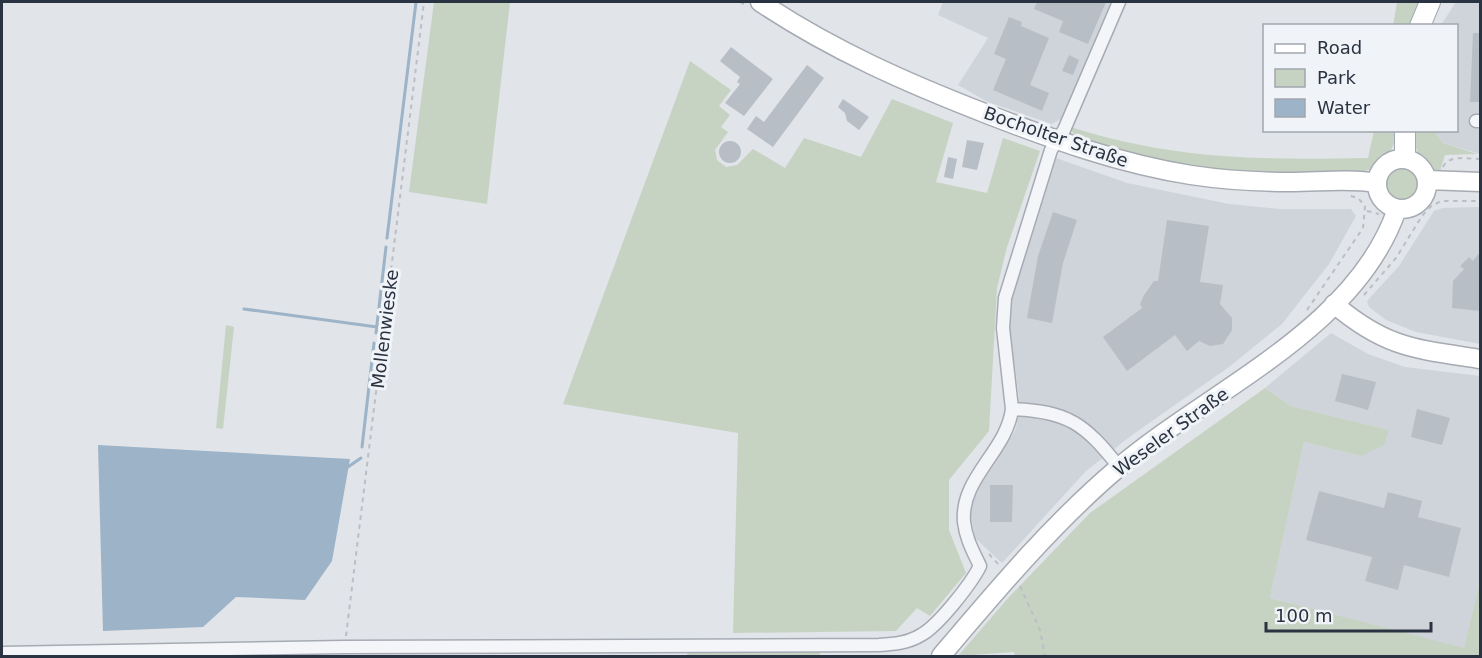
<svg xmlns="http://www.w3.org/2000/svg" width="1482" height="658" viewBox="0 0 1482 658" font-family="'DejaVu Sans',sans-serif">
<rect width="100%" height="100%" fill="#e1e4e9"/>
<path fill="#cfd4db" d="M943,2H1113L1061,119L1052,124L988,102L958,85L988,38L938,15Z
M1456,2H1480V154L1443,143L1434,131L1456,130V26L1441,25Z
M1056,158L1127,183L1229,204L1280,209H1351L1356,216L1329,264L1282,324L1229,367L1132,435L1086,471L1002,563L975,538L970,513L975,491L1016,429L1019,397L1009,322L1012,298Z
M1480,207V344L1416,332L1386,320L1369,307L1367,301L1399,266L1434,211L1443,208Z
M1331,333L1368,354L1405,367L1480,376V581L1464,649L1270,598L1304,442L1361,456L1389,430L1291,406L1265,388Z"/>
<path fill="#c7d3c2" d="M434,2H510L487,204L409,192Z
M1397,2H1422L1414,25L1393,26Z
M690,61L731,90L719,106L730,115L721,127L728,132L715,150L717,160L726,167L737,165L753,149L785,168L804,138L861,157L892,99L953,123L936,182L987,193L1003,138L1040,151L1007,247L997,288L989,431L949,480V530L966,573L930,616L917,608L896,631L733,633L738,433L563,404Z
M1070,127C1176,160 1259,160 1368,158L1374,131H1397C1394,146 1389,160 1374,168C1364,173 1349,172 1338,173C1248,181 1161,163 1076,139Z
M1413,131H1434L1443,143L1477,154L1445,155L1440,171H1437C1419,162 1415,150 1413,131Z
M1384 183a18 18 0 1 1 36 0a18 18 0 1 1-36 0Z
M226,325L234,327L223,429L216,428Z
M1265,388L1291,406L1389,430L1384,445L1361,456L1304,442L1270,598L1464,648L1480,581V656H1015L1014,652L958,656L1009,597L1090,513Z
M688,652H821L819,656H686Z"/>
<path fill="#9db3c8" d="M98,445L350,459L332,561L305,600L236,597L203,627L103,631Z"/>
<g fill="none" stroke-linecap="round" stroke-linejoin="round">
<path stroke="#9db3c8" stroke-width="3" d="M387,238L416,2
M244,309L377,327
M376,333L386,247
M362,447L374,343
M345,469L361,458"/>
</g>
<path fill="#b8bec6" d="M1037,2H1106L1088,44L1059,32L1063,21L1034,9Z
M1009,17L1022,22L1021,26L1049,38L1030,85L1049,93L1042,111L993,90L1006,59L994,54Z
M1473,33H1480V102H1470Z
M731,47L773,79L744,116L725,103L740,84L737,82L740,77L720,61Z
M1069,55L1079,60L1073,75L1062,71Z
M807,65L824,78L773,147L747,129L756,116L764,122Z
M843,99L869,117L859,130L847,121L845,113L838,107Z
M967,140L984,143L977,170L962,167Z
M719 152a11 11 0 1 1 22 0a11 11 0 1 1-22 0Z
M948,157L957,159L953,179L944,177Z
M1053,212L1077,220L1063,263L1052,323L1027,318L1038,256Z
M1167,220L1209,226L1200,282L1223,285L1220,304L1232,318V330L1223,344L1210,346L1199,341L1187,351L1175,335L1127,371L1103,337L1142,308L1140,304L1144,295L1154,281H1158Z
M1480,252V311L1452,308L1453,281L1464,269L1460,266L1469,257L1473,261Z
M1342,374L1376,382L1368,410L1335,401Z
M1417,409L1450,418L1442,445L1411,437Z
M990,485H1013L1012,522H990Z
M1319,491L1384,508L1388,492L1422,501L1418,517L1461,528L1449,577L1404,565L1398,590L1365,581L1372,557L1306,540Z"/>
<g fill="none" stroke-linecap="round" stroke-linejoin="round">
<g stroke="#a6abb3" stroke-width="15">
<path id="street" d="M1476,121H1480
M1012,409C1068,411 1085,424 1119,467
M2,653L344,647L879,645C894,644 908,643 921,635C938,626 971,584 980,566C973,551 966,539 964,522C960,478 1007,451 1012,409L1003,328L1005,298L1051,150L1064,130L1119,2"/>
</g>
<g stroke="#a6abb3" stroke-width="21">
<path id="secondary" d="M760,2C832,50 907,83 987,114C1054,140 1121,164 1191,175C1224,180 1258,182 1291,182C1319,182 1349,178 1377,183
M1377 184a25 25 0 1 1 50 0a25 25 0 1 1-50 0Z
M1428,180L1480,182
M1334,304C1386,348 1415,349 1480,359
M941,656C996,591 1053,523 1118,468C1209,390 1356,330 1397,209"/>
</g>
<g stroke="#a0a9b5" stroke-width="22">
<path id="primary" d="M1420,26L1430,2
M1405,158V130"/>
</g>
<path stroke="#bbbfc5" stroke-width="2" stroke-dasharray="4.5 4.5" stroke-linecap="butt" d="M740,2L747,6
M1443,167C1449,154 1468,159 1480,159
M1367,211L1379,214
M1364,295L1396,258L1422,216L1430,207L1441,201H1480
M1307,310L1363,228L1365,206L1358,198L1347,195
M989,554L999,565
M1020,586L1040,630L1045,656
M346,636L424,2"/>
<use href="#street" stroke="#f4f5f8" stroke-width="12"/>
<use href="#secondary" stroke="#fff" stroke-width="18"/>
<use href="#primary" stroke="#fff" stroke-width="20"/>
</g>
<g text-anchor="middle" stroke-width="6" stroke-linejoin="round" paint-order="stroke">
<g font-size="18" fill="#2a3341" stroke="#f0f3f7">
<text transform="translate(1056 137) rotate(19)" y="6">Bocholter Straße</text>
<text transform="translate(385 329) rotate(-83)" y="6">Mollenwieske</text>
<text transform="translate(1171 432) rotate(-36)" y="6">Weseler Straße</text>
</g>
</g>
<rect width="1482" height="658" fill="none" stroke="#2a3341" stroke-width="6"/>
<rect x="1263" y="24" width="195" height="108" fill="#f0f3f7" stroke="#a1a6ae" stroke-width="1.5"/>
<rect x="1275" y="44" width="30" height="9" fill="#ffffff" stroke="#a1a6ae" stroke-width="1.5"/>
<text x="1317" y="54" font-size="18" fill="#2a3341">Road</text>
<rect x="1275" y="69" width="30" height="18" fill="#c7d3c2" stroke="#a1a6ae" stroke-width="1.5"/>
<text x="1317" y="84" font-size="18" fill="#2a3341">Park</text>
<rect x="1275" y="99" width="30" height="18" fill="#9db3c8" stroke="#a1a6ae" stroke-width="1.5"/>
<text x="1317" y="114" font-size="18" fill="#2a3341">Water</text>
<path d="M1266 622v9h165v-9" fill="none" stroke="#2a3341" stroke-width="3"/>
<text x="1275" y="622" font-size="18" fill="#2a3341" stroke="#f0f3f7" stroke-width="4.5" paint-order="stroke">100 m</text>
</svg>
